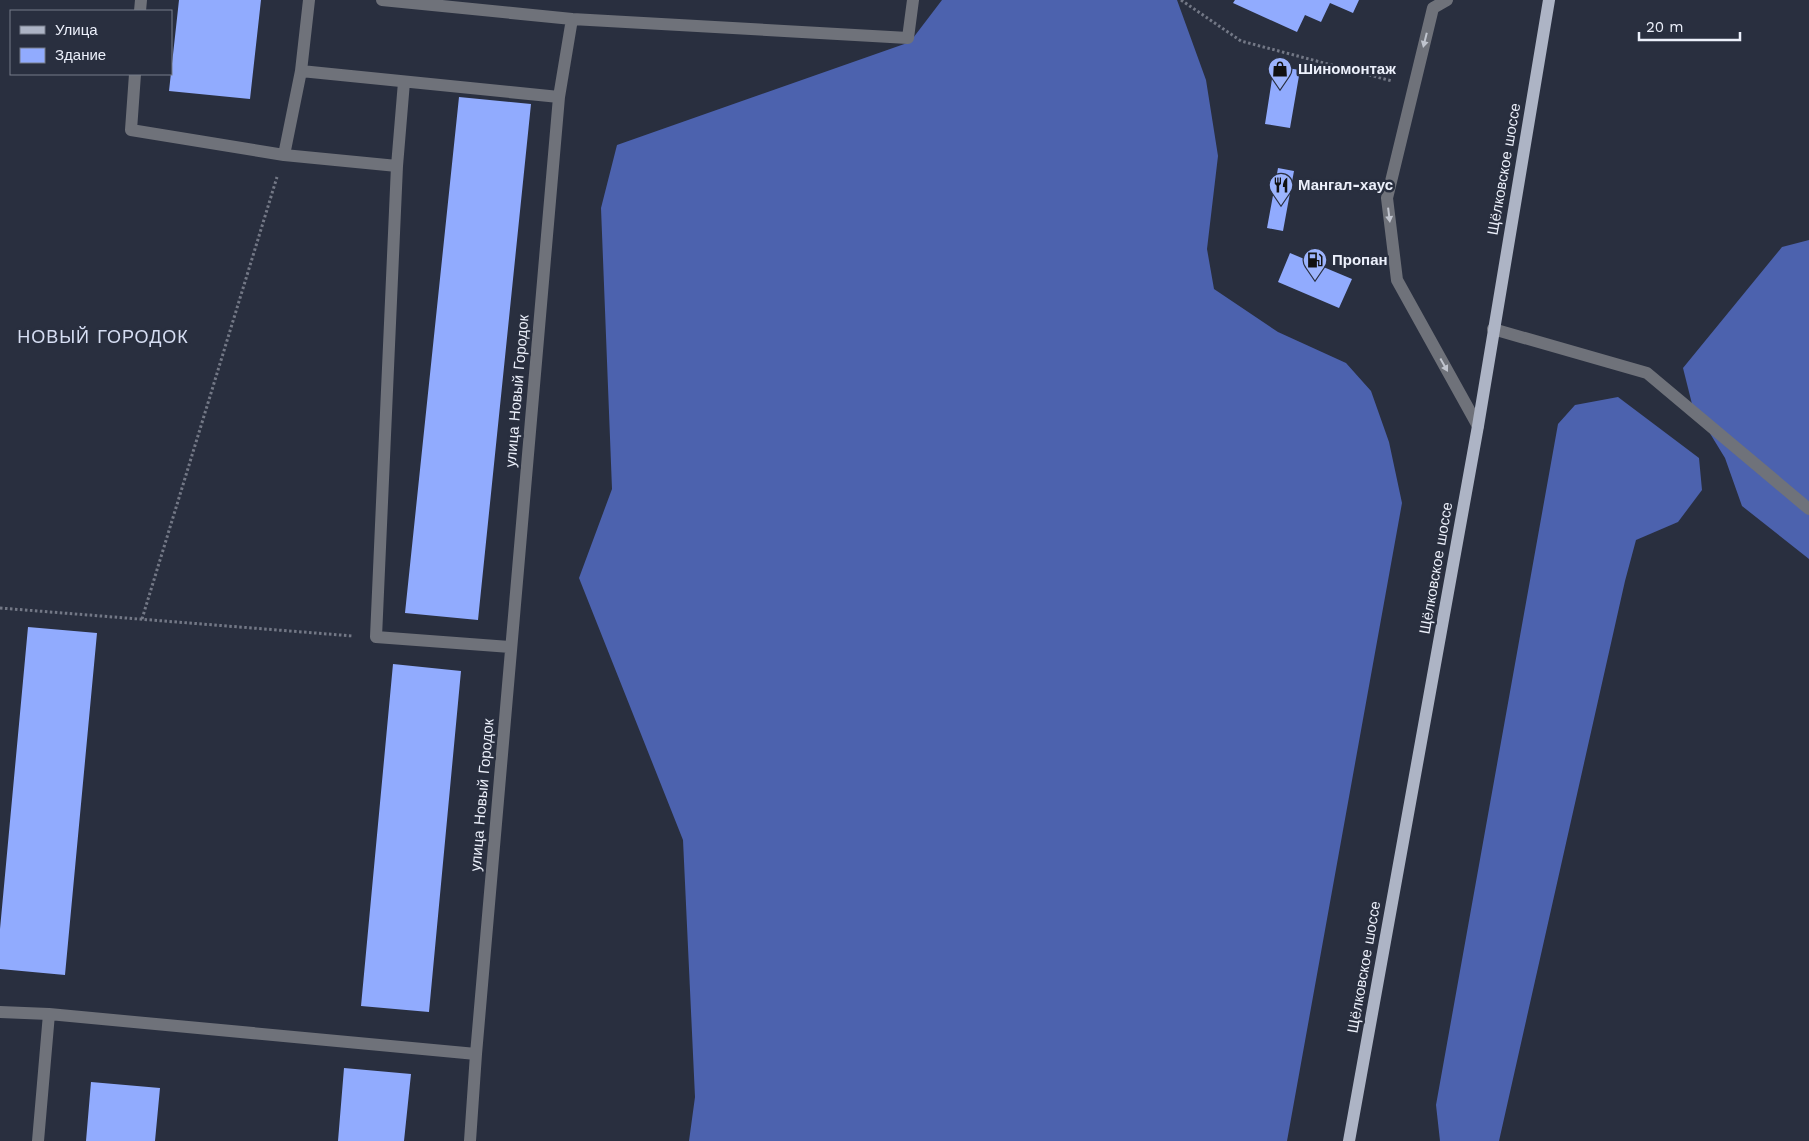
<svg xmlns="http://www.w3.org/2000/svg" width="1809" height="1141" viewBox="0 0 1809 1141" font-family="'Work Sans',sans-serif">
<rect width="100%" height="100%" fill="#292f3f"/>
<path fill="#4c62ae" d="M942,0H1177L1206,80L1218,156L1207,249L1214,289L1278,332L1346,363L1371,391L1389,442L1402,503L1287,1141H689L695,1097L683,840L579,578L612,489L601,208L617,145L910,42Z
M1809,240V559L1742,506L1725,458L1692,404L1683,368L1782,247Z
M1618,397L1699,458L1702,490L1678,522L1636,540L1625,581L1499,1141H1440L1436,1105L1558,424L1575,405Z"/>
<path fill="#91abfe" d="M179,0H261L250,99L169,91Z
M1235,0H1359L1353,13L1330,3L1321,22L1305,15L1297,32L1233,3Z
M1274,66L1300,70L1290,128L1265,124Z
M459,97L531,104L478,620L405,613Z
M1278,168L1294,171L1283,231L1267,228Z
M1290,253L1352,279L1339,308L1278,282Z
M28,627L97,633L65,975L0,969V929Z
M393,664L461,671L429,1012L361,1006Z
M344,1068L411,1074L404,1141H338Z
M91,1082L160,1088L155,1141H86Z"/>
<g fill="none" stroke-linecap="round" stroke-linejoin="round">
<path stroke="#737886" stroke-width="3" stroke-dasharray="2.5 2.5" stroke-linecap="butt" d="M1181,0L1241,41L1392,81
M0,608L353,636
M142,619L277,177"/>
<path stroke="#6f727a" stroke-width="12" d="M382,0L572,19
M1447,0L1433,8L1387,198L1397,280L1478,426
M140,11L141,0
M301,71L559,97
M135,74L131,130L284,155L397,166L376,637L511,647
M284,155L301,71L309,0
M397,166L404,82
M0,1012L49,1014
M38,1141L49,1014L476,1054
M470,1141L476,1054L559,97L572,19L908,38L913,0"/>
<path stroke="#6f727a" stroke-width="12" d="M1493,329L1647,373L1809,509"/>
<path stroke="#adb4c5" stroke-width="12" d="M1349,1141L1478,426L1549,0"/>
</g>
<defs><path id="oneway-solid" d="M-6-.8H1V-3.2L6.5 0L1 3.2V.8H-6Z" transform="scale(1.25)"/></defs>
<g fill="#c0c4ce">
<use href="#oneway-solid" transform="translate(1425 40) rotate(104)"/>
<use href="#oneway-solid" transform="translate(1389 215) rotate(83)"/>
<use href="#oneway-solid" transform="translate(1444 365) rotate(61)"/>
</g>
<defs>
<g id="shop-pin" transform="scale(1.25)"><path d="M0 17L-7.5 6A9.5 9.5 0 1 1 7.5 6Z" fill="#9cb4fd" stroke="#292f3f"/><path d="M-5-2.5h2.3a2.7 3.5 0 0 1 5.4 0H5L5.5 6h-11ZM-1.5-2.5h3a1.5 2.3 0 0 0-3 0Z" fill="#111"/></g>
<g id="restaurant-pin" transform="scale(1.25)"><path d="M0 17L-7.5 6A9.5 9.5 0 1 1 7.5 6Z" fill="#9cb4fd" stroke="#292f3f"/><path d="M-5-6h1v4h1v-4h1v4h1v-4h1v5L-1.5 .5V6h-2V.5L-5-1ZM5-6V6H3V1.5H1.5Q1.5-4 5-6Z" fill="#111"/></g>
<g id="fuel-pin" transform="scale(1.25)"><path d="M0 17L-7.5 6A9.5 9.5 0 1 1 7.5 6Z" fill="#9cb4fd" stroke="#292f3f"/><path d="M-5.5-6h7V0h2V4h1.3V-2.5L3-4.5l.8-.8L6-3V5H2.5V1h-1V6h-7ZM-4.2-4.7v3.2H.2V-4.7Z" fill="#111"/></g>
</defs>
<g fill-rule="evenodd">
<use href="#shop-pin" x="1280" y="69"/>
<use href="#restaurant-pin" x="1281" y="185"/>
<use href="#fuel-pin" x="1315" y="260"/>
</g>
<g text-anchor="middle" stroke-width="5" stroke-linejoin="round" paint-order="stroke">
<g font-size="15" font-weight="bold" fill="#ecf0fb" stroke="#292f3f" text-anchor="start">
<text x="1298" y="74">Шиномонтаж</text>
<text x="1298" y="190">Мангал-хаус</text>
<text x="1332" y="265">Пропан</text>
</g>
<g font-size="15" fill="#ecf0fb" stroke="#292f3f">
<text transform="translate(1504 169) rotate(-80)" y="5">Щёлковское шоссе</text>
<text transform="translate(517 391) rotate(-85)" y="5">улица Новый Городок</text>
<text transform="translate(1436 568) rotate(-80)" y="5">Щёлковское шоссе</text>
<text transform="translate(482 795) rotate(-85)" y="5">улица Новый Городок</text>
<text transform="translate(1364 967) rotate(-80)" y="5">Щёлковское шоссе</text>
</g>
<g font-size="18" letter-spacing="1" fill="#d6def3" stroke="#292f3f">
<text x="103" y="343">НОВЫЙ ГОРОДОК</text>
</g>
</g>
<rect x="10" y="10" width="162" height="65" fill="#292f3f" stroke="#777c8a"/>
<rect x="20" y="26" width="25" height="8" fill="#adb4c5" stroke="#777c8a"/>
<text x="55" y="35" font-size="15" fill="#ecf0fb">Улица</text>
<rect x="20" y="48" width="25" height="15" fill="#91abfe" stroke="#777c8a"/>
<text x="55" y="60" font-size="15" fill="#ecf0fb">Здание</text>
<path d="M1639 32v8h101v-8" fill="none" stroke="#ecf0fb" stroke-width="2.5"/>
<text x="1646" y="32" font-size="15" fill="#ecf0fb" stroke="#292f3f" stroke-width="4" paint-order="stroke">20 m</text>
</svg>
